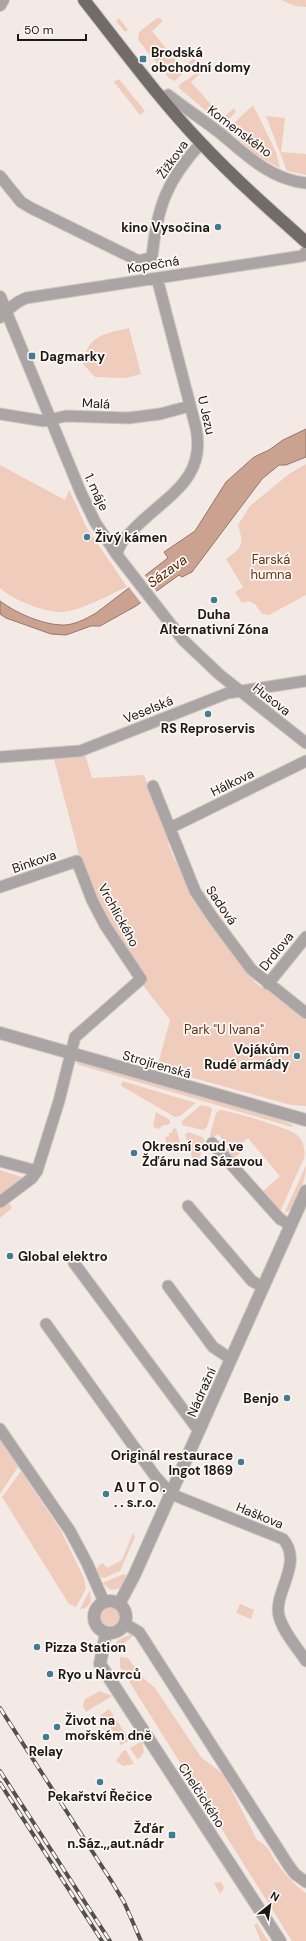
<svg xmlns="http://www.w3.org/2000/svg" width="306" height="1941" viewBox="0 0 306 1941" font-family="'DM Sans',sans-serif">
<rect width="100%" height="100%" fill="#f4eae5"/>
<path fill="#efccbc" d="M281,0H306V7L295,6Z
M119,18L128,30L125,32L116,21Z
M157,18H160L163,21L152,31L182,68L194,58L196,61L175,81L169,78L138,40L139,32Z
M201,70L203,71L191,82L223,118L234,108L236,112L228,120L219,122L179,88V85Z
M119,79L145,111L140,115L114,82Z
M253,105L276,152L280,168L257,156L230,131L231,126Z
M266,116L285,118L281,152L306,154V175L287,171Z
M129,328L141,374L126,378L95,377L83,364C87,335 104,334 129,328Z
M306,464V595L269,615L262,614L255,604L248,601L242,603L235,592L243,587L226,559C243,547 244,545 238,525L250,506L289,474Z
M0,465L65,500L69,490L87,528L127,587C108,595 83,610 63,612C45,613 13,600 0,588Z
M85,754L92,778L144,775L171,841L168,844L175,861L178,860C199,907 220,942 256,979L254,982L294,1008L293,1010L306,1020V1106L291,1105L157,1068L170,1020L141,983L82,866L54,759Z
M77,1062L268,1115L293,1125L292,1127L76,1064Z
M122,1081L196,1103L180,1116L175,1117L121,1086Z
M201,1105L210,1107L212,1110L207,1127L203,1130L182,1125V1121Z
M220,1110C231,1111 290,1128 297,1135C303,1140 306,1151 304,1158L279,1214L260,1194L280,1176L248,1138L236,1148L240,1153L231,1160L224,1152L229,1147L218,1134L213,1138L210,1135L216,1113Z
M156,1112L170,1120V1124L161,1126L160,1129L153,1127Z
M176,1128L181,1145L176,1146L167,1144L165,1137L169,1136V1133L172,1132L173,1129Z
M188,1132L202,1137L205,1140L196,1169L185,1135Z
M306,1165C306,1179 297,1208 284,1214Z
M0,1170L25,1178L0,1196Z
M9,1203L12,1208L0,1218V1208Z
M0,1435L20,1464L0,1494Z
M21,1471L61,1531L84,1578L86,1589L76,1607L69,1604L2,1497Z
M133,1533L135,1537L120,1571L104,1578L98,1576L96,1571L99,1565L103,1563L107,1568L122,1560Z
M124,1574L128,1576L121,1588L111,1590L102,1583Z
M90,1590L91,1602L86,1608L80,1609Z
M240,1604L254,1610L251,1619L236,1613Z
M100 1616a10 10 0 1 1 20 0a10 10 0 1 1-20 0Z
M129,1635L133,1636L119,1648L113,1649L118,1640Z
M120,1657L128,1658L141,1676L155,1688L201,1757L224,1775L257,1840C271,1848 269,1852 277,1863C285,1875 295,1885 306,1893V1941H292L120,1667Z
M100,1691L112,1696L86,1712L83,1706L85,1699Z
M109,1709L130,1740L121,1745L104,1718L101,1719L100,1716Z
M142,1741L144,1752L138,1760L130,1748Z
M126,1750L134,1764L123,1766L116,1761L123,1751Z
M221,1882L224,1888L220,1894L214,1883Z
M257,1923L268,1941H261L254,1925Z"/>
<path fill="#cba18f" stroke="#96786b" d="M306,429V457L286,465H279L262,479L192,572L182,577L179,575L136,606L100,626H91L66,635L51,634L6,618L0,614V601C16,613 41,624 61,625C72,626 86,619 96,613L168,558L164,552L195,531L226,482L254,457L269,450L283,440Z"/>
<path fill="#f4eae5" d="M144,574L157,592L142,604L128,586Z"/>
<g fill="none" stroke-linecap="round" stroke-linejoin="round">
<g stroke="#d1c8c4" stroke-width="13">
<path id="minor" d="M162,99L168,95C185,108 203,120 220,133C245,154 271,180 306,183
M0,176L21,202L31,208L139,261L152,257C157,207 167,180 201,143
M306,252L302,256L26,298L18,302L6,311L81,493L95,522L117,555L183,640L220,675L306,743
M0,414L44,421L66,416L128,418L160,414L190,406
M117,555C119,544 124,539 131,532C163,497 207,482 196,428L157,278
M0,757L80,751L228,693L306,681
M153,786L195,891L213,918L251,969L306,1013
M170,828L306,761
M0,887L77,861L92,900L105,925L141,979L75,1037L59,1101L37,1171L32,1178L0,1202
M268,984L306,937
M212,1143L280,1219L291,1225
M0,1161L37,1171
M188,1206L252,1281L263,1287
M74,1263L199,1431
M168,1286L213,1347L231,1359
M46,1324L155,1476L171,1494L283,1539C304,1563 273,1593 279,1616C283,1632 297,1647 306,1661
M0,1429L70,1531L87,1563L104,1602
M125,1624L139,1632L289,1866L295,1874L306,1882"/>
</g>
<g stroke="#d1c8c4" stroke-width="14">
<path id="tertiary" d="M0,5L3,0
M0,297L6,311L0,317
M0,1033L306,1120
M94 1617a16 16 0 1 1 32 0a16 16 0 1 1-32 0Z
M119,1604L134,1576L306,1191
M106,1633L100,1664L280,1941"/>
</g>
<g stroke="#d1c8c4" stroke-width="14">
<path id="primary" d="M84,0C122,48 159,99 202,144C235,179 270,210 306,242"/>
</g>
<use href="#minor" stroke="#aaa5a4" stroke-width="11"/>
<use href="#tertiary" stroke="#aaa5a4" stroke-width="12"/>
<use href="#primary" stroke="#736b68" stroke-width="12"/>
<g stroke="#55504d" stroke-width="4">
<path id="rail" d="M0,1708L112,1882L124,1902L141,1941
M0,1771L110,1941
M0,1783L102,1941"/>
</g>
<use href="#rail" stroke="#fef8f5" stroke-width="2.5" stroke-dasharray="8" stroke-linecap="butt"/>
</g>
<g fill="#407d93" stroke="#fef8f5" stroke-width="1.5">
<rect x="139" y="55" width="8" height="8" rx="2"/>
<circle cx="218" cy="227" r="4"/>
<rect x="28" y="352" width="8" height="8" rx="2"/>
<circle cx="87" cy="537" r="4"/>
<circle cx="214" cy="600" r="4"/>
<circle cx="208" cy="714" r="4"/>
<circle cx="297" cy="1056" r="4"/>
<circle cx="134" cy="1153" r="4"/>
<circle cx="10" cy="1256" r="4"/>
<circle cx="287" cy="1398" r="4"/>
<circle cx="241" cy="1462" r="4"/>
<circle cx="106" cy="1494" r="4"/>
<circle cx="37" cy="1647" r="4"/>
<circle cx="50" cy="1674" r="4"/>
<circle cx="57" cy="1727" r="4"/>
<circle cx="46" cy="1737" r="4"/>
<circle cx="100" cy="1782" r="4"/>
<rect x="168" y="1831" width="8" height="8" rx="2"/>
</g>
<g text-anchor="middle" stroke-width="3.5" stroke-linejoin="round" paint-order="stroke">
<g font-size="13" font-weight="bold" fill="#1b1816" stroke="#fef8f5" text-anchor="start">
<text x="151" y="57">Brodská<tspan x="151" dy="15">obchodní domy</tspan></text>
<text x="210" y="232" text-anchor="end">kino Vysočina</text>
<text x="40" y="361">Dagmarky</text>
<text x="95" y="542">Živý kámen</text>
<text x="214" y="619" text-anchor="middle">Duha<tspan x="214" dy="15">Alternativní Zóna</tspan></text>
<text x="208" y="733" text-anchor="middle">RS Reproservis</text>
<text x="289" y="1054" text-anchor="end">Vojákům<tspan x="289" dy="15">Rudé armády</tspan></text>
<text x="142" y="1151">Okresní soud ve<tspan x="142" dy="15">Žďáru nad Sázavou</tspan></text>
<text x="18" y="1261">Global elektro</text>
<text x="279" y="1403" text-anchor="end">Benjo</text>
<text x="233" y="1460" text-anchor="end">Originál restaurace<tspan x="233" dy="15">Ingot 1869</tspan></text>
<text x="114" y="1492">A U T O .<tspan x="114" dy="15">. . s.r.o.</tspan></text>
<text x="45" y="1652">Pizza Station</text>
<text x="58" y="1679">Ryo u Navrců</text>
<text x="65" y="1725">Život na<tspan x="65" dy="15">mořském dně</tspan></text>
<text x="46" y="1756" text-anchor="middle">Relay</text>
<text x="100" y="1801" text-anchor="middle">Pekařství Řečice</text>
<text x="164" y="1833" text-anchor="end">Žďár<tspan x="164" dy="15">n.Sáz.,,aut.nádr</tspan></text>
</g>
<g font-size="13" fill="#1b1816" stroke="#fef8f5">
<text transform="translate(240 131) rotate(37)" y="5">Komenského</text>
<text transform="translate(172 159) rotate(-55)" y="5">Žižkova</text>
<text transform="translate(153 264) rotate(-9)" y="5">Kopečná</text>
<text transform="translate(96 403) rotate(3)" y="5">Malá</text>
<text transform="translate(207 415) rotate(77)" y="5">U Jezu</text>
<text transform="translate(97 492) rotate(65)" y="5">1. máje</text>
<text transform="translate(272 699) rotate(38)" y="5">Husova</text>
<text transform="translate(148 709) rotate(-22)" y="5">Veselská</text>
<text transform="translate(232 782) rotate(-26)" y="5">Hálkova</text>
<text transform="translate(34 861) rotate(-19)" y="5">Binkova</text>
<text transform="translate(222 905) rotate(56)" y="5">Sadová</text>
<text transform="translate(119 915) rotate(61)" y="5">Vrchlického</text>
<text transform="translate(276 951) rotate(-51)" y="5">Drdlova</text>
<text transform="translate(157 1064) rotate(16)" y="5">Strojírenská</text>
<text transform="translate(201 1392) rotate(-66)" y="5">Nádražní</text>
<text transform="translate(260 1515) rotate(22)" y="5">Haškova</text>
<text transform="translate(202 1795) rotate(57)" y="5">Chelčického</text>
</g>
<g font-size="13" fill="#673017" stroke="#fef8f5">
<text x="271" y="564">Farská<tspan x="271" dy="15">humna</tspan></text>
<text x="224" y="1034">Park "U Ivana"</text>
</g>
<g font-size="14" font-style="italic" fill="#542004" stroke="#fef8f5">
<text transform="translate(167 571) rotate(-36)" y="5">Sázava</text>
</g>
</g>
<g transform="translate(270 1905) rotate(30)" stroke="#fef8f5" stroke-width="3" paint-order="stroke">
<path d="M0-3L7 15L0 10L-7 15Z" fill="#1b1816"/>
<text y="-6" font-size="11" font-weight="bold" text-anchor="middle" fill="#1b1816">N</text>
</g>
<path d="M18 34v6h68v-6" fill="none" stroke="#1b1816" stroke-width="2"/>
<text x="24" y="34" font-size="12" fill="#1b1816" stroke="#fef8f5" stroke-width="3" paint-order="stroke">50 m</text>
</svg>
